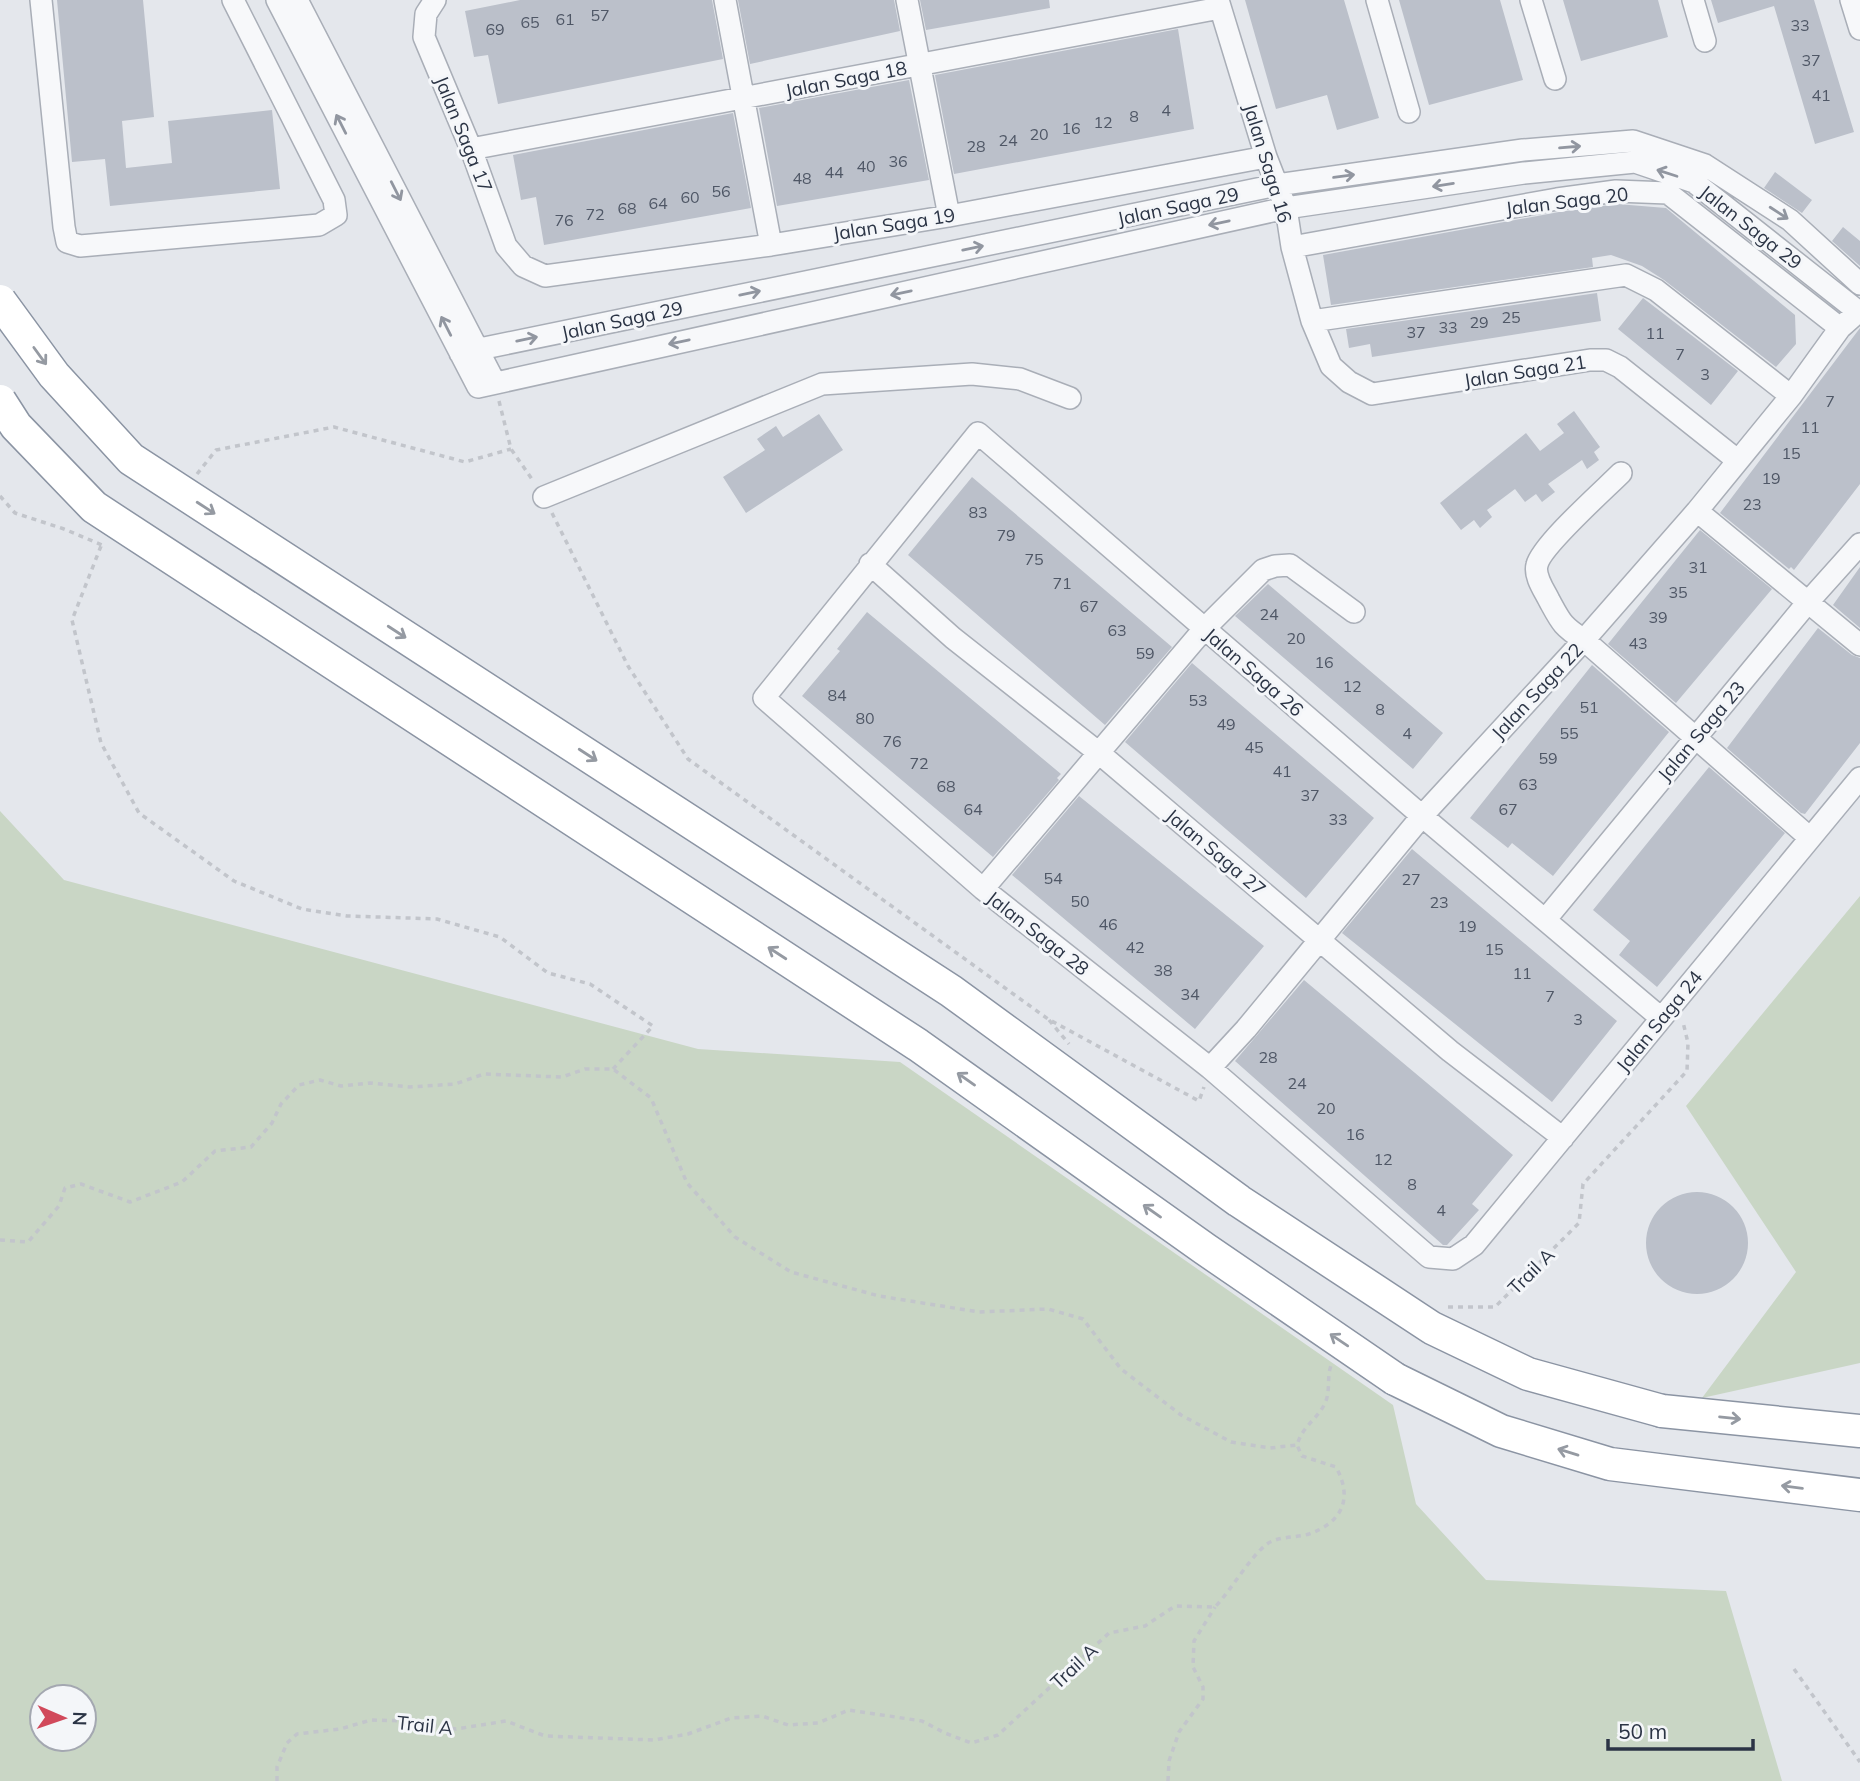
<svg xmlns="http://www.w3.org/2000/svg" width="1860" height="1781" viewBox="0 0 1860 1781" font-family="Mulish,sans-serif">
<rect width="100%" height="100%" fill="#e4e7ec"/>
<path fill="#c9d6c5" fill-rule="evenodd" d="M0,811L64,880L698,1049L900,1062L1393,1405L1416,1504L1486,1580L1726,1591L1782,1781H0ZM84,1697V1739H42V1697Z
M1860,896V1363L1702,1398L1796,1272L1686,1106Z"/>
<path fill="#bbc0ca" d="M57,0H143L154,117L122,121L126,168L172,163L168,121L272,110L280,189L110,206L105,159L72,162Z
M520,0H712L723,59L498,104L488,55L474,57L465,11Z
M738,0H894L900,31L750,64Z
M920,0H1049L1050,8L926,30Z
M1245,0H1344L1379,118L1337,130L1327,95L1276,109Z
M1399,0H1500L1523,80L1429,105Z
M1563,0H1658L1668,37L1581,61Z
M1711,0H1814L1854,132L1815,144L1774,6L1718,23Z
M1178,29L1194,129L954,174L935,75Z
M909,80L929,180L777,206L759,108Z
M733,113L751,208L544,245L536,197L521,200L513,155Z
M1775,172L1812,200L1802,213L1764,188Z
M1617,204L1666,208L1795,315L1796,344L1776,367L1664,280L1642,266L1611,255L1592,258L1593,267L1331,305L1323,255L1559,212Z
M1843,227L1860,241V266L1832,241Z
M1597,293L1601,321L1372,357L1370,344L1349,348L1346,329Z
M1643,298L1738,371L1711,405L1618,329Z
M1860,328V484L1794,570L1791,567L1789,569L1720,513Z
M1574,411L1600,447L1594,452L1599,460L1587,469L1582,460L1575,465L1548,484L1555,492L1542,502L1536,494L1525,502L1515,489L1487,510L1492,517L1480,528L1474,520L1461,530L1440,503L1526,433L1540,451L1564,433L1557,424Z
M819,414L843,450L746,513L723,477L765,450L757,439L776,426L783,437Z
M972,477L1172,647L1105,725L908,555Z
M1700,530L1772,589L1676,703L1608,644Z
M1860,567V628L1833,605Z
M1268,584L1443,733L1413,769L1235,616Z
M867,612L1061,774L1057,778L1059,780L993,857L802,696L840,651L837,649Z
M1818,628L1852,655L1860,658V743L1805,814L1801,813L1727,748Z
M1192,663L1374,818L1306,898L1125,742Z
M1592,665L1669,732L1553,876L1512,843L1508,848L1470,818Z
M1709,767L1785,833L1657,987L1619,955L1630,941L1593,910Z
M1079,796L1264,946L1195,1029L1012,875Z
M1412,849L1617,1021L1552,1102L1342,933Z
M1304,980L1513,1155L1472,1204L1479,1210L1447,1245H1443L1235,1061Z
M1646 1243a51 51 0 1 1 102 0a51 51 0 1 1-102 0Z"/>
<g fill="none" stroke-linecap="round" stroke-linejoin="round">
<g stroke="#a9aeb7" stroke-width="24">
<path id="minor" d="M41,0L64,227L67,242L80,246L319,225L336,215L334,200L233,0
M277,0L478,387L1286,208L1524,173L1635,162L1694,182L1860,313
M297,0L495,383
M435,0L426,14L424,37L471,149L506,246L523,266L545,276L771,245L949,216L1266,157
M725,0L771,245
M907,0L949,216
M1218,0L1266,157L1286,208L1292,247L1312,321L1331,366L1349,382L1372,394L1590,360H1606L1620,367L1737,460
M1377,0L1409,112
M1531,0L1555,79
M1693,0L1705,41
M1851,0L1860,29
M471,149L1220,8
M1292,247L1557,199L1616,191L1668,193L1840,328
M1312,321L1626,275L1656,290L1791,396
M460,353L1277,185L1523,150L1633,141L1705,165L1790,220L1860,284
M1621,473C1604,490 1541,546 1537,565C1534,576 1544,590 1549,600C1561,622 1562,626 1584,640L1810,838
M544,497L822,384L972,374L1020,379L1070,398
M1697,511L1860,645
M870,564L953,638L1099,753L1450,1051L1563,1138
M983,889L1204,629L1263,570L1275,566L1290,565L1354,612
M1545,920L1808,602L1860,544
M1661,1018L1422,816L978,433L764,698L983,889L1210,1068L1429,1257L1453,1259L1474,1245L1860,778
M1210,1068L1246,1029L1422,816L1584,640L1697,511L1791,396L1840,328L1860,310"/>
</g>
<g stroke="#8b94a3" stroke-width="35">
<path id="highway" d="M1395,1379L1501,1431L1610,1464L1860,1495
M1662,1411L1860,1431"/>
</g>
<path stroke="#c2c5cb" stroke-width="3.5" stroke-dasharray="5 5" stroke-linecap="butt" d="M499,401L511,449L534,482
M197,474L216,450L334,427L465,462L511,449
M0,496L15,513L64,529L102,545
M552,513L628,666L688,759L1048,1019L1199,1101L1204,1087
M101,546L72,620L101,743L139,813L234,881L302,909L347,916L437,919L500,937L548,973L590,984L653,1026L613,1069
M1049,1020L1069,1044
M0,1240L28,1242L59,1206L65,1188L81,1184L130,1202L182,1182L215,1151L251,1147L272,1123L281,1104L299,1085L320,1080L341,1086L370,1083L410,1087L455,1084L484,1074L562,1077L585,1069H613L651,1098L687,1183L735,1237L791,1272L879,1296L979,1312L1048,1309L1083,1319L1121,1369L1181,1415L1231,1442L1270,1448L1297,1445
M1448,1307H1495L1579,1223L1583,1184L1687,1071L1688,1043L1683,1022
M1794,1669L1860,1762
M277,1781V1767L287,1743L297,1734L340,1729L371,1720L405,1721L456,1729L506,1721L545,1736L654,1740L688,1734L731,1718L762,1716L788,1725L818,1723L849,1710L922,1721L945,1733L971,1743L998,1735L1109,1633L1145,1626L1175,1606L1215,1607C1232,1589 1249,1558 1267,1544C1278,1536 1296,1538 1309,1534C1343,1522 1353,1498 1336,1467L1302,1456L1297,1445C1303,1425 1318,1419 1325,1403C1331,1391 1326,1376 1332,1363
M1168,1781L1169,1761L1179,1732L1203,1699V1687L1193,1667L1194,1641L1215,1607"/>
<use href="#minor" stroke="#f7f8fa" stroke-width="21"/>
<use href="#highway" stroke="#fff" stroke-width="32"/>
<g stroke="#8b94a3" stroke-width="35" stroke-linecap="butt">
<path id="highway-bridge" d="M0,301L54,375L131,459L951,991L1239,1201L1432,1328L1528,1374L1662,1411
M0,401L16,426L94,507L918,1045L1205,1249L1395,1379"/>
</g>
<use href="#highway-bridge" stroke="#fff" stroke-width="32"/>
</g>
<defs><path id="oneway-shaft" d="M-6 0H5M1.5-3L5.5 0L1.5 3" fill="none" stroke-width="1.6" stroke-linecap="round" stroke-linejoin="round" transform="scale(1.75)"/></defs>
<g stroke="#9196a0">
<use href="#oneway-shaft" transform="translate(341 124) rotate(-117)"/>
<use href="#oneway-shaft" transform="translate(1570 147) rotate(-5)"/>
<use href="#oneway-shaft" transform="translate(1667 173) rotate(-162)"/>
<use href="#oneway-shaft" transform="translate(1344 176) rotate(-8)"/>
<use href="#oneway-shaft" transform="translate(1443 185) rotate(171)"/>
<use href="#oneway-shaft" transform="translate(396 191) rotate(63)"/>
<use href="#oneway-shaft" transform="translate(1779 213) rotate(33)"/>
<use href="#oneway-shaft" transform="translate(1219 223) rotate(168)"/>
<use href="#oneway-shaft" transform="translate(973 248) rotate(-12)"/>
<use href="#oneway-shaft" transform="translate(750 293) rotate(-12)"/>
<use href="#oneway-shaft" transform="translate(901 293) rotate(168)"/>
<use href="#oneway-shaft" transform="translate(446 326) rotate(-117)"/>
<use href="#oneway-shaft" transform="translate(527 339) rotate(-12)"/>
<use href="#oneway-shaft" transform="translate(679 342) rotate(168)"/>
</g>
<g stroke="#959aa2">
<use href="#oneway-shaft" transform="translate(40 356) rotate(54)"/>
<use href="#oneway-shaft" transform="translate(206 508) rotate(33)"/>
<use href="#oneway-shaft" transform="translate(397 632) rotate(33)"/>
<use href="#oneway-shaft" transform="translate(588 755) rotate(33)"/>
<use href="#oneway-shaft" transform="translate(777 953) rotate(-147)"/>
<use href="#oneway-shaft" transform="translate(966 1079) rotate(-145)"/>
<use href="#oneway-shaft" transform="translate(1152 1211) rotate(-145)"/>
<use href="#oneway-shaft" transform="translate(1339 1340) rotate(-146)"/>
<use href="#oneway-shaft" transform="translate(1730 1418) rotate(6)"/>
<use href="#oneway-shaft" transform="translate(1568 1452) rotate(-163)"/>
<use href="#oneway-shaft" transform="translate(1792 1487) rotate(-173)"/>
</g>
<g text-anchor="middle" stroke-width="6" stroke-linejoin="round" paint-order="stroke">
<g font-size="16" fill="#4f5766">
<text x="600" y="21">57</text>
<text x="565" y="25">61</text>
<text x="530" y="28">65</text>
<text x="1800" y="31">33</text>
<text x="495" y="35">69</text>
<text x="1811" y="66">37</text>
<text x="1821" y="101">41</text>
<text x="1166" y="116">4</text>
<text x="1134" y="122">8</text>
<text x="1103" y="128">12</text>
<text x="1071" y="134">16</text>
<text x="1039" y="140">20</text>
<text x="1008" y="146">24</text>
<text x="976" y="152">28</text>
<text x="898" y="167">36</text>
<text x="866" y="172">40</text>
<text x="834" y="178">44</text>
<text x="802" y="184">48</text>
<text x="721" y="197">56</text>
<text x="690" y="203">60</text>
<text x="658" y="209">64</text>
<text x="627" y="214">68</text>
<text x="595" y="220">72</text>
<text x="564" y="226">76</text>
<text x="1511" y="323">25</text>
<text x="1479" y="328">29</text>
<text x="1448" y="333">33</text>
<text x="1416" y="338">37</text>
<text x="1655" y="339">11</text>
<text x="1680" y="360">7</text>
<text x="1705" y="380">3</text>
<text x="1830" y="407">7</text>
<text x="1810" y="433">11</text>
<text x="1791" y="459">15</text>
<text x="1771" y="484">19</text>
<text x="1752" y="510">23</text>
<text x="978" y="518">83</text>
<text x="1006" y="541">79</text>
<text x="1034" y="565">75</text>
<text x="1698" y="573">31</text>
<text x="1062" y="589">71</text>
<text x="1678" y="598">35</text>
<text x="1089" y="612">67</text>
<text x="1269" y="620">24</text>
<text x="1658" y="623">39</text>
<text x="1117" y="636">63</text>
<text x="1296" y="644">20</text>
<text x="1638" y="649">43</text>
<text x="1145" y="659">59</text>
<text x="1324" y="668">16</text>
<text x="1352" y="692">12</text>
<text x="837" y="701">84</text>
<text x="1198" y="706">53</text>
<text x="1589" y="713">51</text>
<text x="1380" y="715">8</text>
<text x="865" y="724">80</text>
<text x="1226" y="730">49</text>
<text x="1407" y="739">4</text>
<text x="1569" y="739">55</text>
<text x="892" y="747">76</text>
<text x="1254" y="753">45</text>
<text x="1548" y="764">59</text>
<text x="919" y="769">72</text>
<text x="1282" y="777">41</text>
<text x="1528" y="790">63</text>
<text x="946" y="792">68</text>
<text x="1310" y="801">37</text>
<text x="973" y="815">64</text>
<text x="1508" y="815">67</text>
<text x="1338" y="825">33</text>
<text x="1053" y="884">54</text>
<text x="1411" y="885">27</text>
<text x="1080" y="907">50</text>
<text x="1439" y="908">23</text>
<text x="1108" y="930">46</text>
<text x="1467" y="932">19</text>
<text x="1135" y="953">42</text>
<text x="1494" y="955">15</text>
<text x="1163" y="976">38</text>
<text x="1522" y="979">11</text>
<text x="1190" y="1000">34</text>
<text x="1550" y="1002">7</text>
<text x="1578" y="1025">3</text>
<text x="1268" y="1063">28</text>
<text x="1297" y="1089">24</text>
<text x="1326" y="1114">20</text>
<text x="1355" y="1140">16</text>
<text x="1383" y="1165">12</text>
<text x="1412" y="1190">8</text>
<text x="1441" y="1216">4</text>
</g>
<g font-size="19" fill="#2b3445" stroke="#f4f6f9">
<text transform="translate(846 79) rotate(-11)" y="7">Jalan Saga 18</text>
<text transform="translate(464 134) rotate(68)" y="7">Jalan Saga 17</text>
<text transform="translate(1268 163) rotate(73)" y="7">Jalan Saga 16</text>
<text transform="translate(1567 201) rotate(-7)" y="7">Jalan Saga 20</text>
<text transform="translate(1178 206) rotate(-12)" y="7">Jalan Saga 29</text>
<text transform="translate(894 224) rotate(-9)" y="7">Jalan Saga 19</text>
<text transform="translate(1751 227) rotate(38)" y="7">Jalan Saga 29</text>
<text transform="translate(622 320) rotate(-12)" y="7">Jalan Saga 29</text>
<text transform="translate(1525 371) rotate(-9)" y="7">Jalan Saga 21</text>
<text transform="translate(1254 672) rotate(41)" y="7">Jalan Saga 26</text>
<text transform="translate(1537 691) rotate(-47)" y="7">Jalan Saga 22</text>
<text transform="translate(1701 731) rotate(-50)" y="7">Jalan Saga 23</text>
<text transform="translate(1216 852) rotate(40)" y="7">Jalan Saga 27</text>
<text transform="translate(1038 933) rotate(38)" y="7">Jalan Saga 28</text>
<text transform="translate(1659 1021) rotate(-51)" y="7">Jalan Saga 24</text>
<text transform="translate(1531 1271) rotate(-45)" y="7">Trail A</text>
<text transform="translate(1074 1666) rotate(-43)" y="7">Trail A</text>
<text transform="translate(425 1725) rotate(6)" y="7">Trail A</text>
</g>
</g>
<g transform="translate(63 1718) rotate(92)"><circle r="33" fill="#f4f6f9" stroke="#a4a8b1" stroke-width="2"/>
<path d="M0-5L12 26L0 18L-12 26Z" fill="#d1495b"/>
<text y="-10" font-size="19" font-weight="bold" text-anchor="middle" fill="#2b3445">N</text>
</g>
<path d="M1608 1739v10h145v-10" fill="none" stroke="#2b3445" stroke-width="3.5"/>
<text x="1618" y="1739" font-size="21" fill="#2b3445" stroke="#f4f6f9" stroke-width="5" paint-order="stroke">50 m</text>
</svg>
